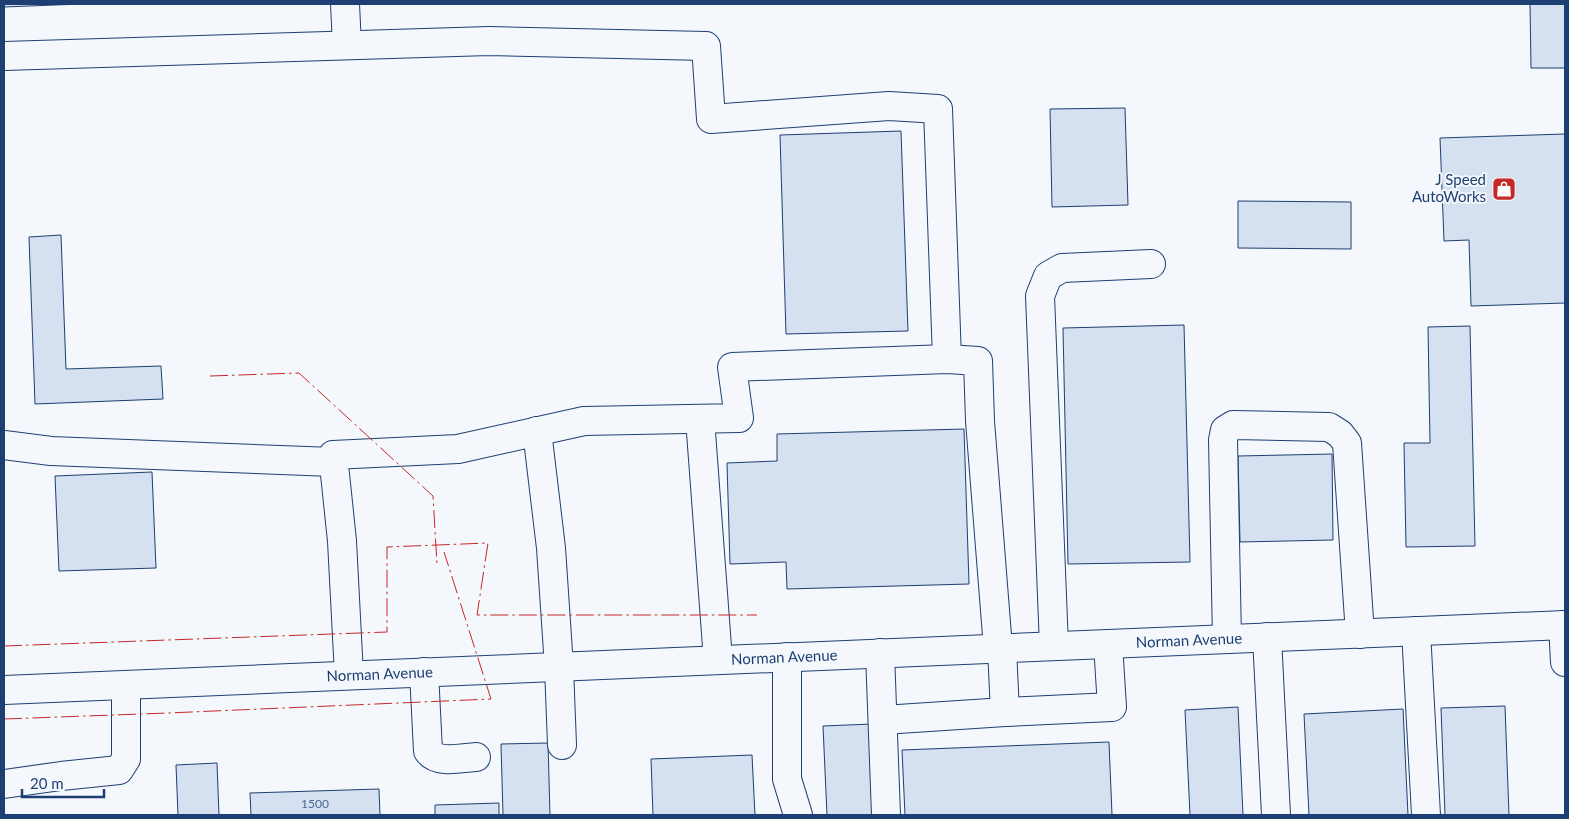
<svg xmlns="http://www.w3.org/2000/svg" width="1569" height="819" viewBox="0 0 1569 819" font-family="Lato,sans-serif">
<rect width="100%" height="100%" fill="#f4f7fb"/>
<path fill="#d5e0f0" stroke="#1d3f73" d="M4,4H81L4,7Z
M1530,4H1565V68H1531Z
M1125,108L1128,205L1052,207L1050,109Z
M901,131L908,331L786,334L780,135Z
M1565,134V303L1471,306L1469,240L1444,241L1440,138Z
M1238,201L1351,202V249L1238,248Z
M61,235L66,369L161,366L163,399L35,404L29,237Z
M1184,325L1190,562L1068,564L1063,328Z
M1470,326L1475,546L1406,547L1404,443H1430L1428,327Z
M964,429L969,584L787,589L786,562L730,564L727,463L777,461V434Z
M1332,454L1333,540L1240,542L1238,456Z
M152,472L156,568L59,571L55,476Z
M1505,706L1509,815H1445L1441,708Z
M1238,707L1243,815H1190L1185,710Z
M1403,709L1408,815H1309L1304,714Z
M872,724L875,815H827L823,726Z
M1109,742L1112,815H905L902,750Z
M548,743L550,815H503L501,744Z
M752,755L755,815H653L651,759Z
M217,763L219,815H178L176,765Z
M379,789L380,815H251L250,793Z
M499,803V815H435V805Z"/>
<g fill="none" stroke-linecap="round" stroke-linejoin="round">
<g stroke="#1d3f73" stroke-width="30">
<g id="minor">
<path d="M345,4L347,45"/>
<path d="M4,56L489,41L706,46L711,119L889,106L938,109L947,359"/>
<path d="M700,419L718,660"/>
<path d="M537,431L551,548L559,667L562,745"/>
<path d="M4,445L51,451L333,462"/>
<path d="M1563,625L1565,662"/>
<path d="M1416,631L1426,815"/>
<path d="M1267,637L1276,815"/>
<path d="M1227,639L1223,440L1225,430L1233,425L1329,427L1340,434L1347,443L1360,634"/>
<path d="M1054,646L1040,296L1048,276L1062,268L1151,264"/>
<path d="M1002,649L1005,712"/>
<path d="M880,653L886,815"/>
<path d="M787,657V779L798,815"/>
<path d="M424,672L428,751C437,764 461,758 476,757"/>
<path d="M349,675L342,541L333,455L458,449L584,421L739,418L732,367L947,359L978,361L980,421L998,648"/>
<path id="s1" d="M4,690L1565,625"/>
<path d="M883,720L1005,712L1112,707L1108,644"/>
<path d="M4,784L61,776L119,770L126,759V685"/>
</g>
</g>
<use href="#minor" stroke="#f4f7fb" stroke-width="28"/>
<path stroke="#c62828" stroke-width="1" stroke-dasharray="18 4 2.5 4" stroke-linecap="butt" d="M210,376L299,373L433,496L437,564
M4,646L387,632V547L488,543L477,615H757
M4,719L168,713L491,699L444,552"/>
</g>
<defs>
<g id="shop-square" transform="scale(1.25)"><rect x="-9" y="-9" width="18" height="18" rx="4" fill="#c62828" stroke="#f4f7fb"/><path d="M-5-2.5h2.3a2.7 3.5 0 0 1 5.4 0H5L5.5 6h-11ZM-1.5-2.5h3a1.5 2.3 0 0 0-3 0Z" fill="#fff"/></g>
</defs>
<g fill-rule="evenodd">
<use href="#shop-square" x="1504" y="189"/>
</g>
<g text-anchor="middle" stroke-width="4" stroke-linejoin="round" paint-order="stroke">
<g font-size="12" fill="#4b6792">
<text x="315" y="808">1500</text>
</g>
<g font-size="15" fill="#1d3f73" stroke="#f4f7fb" text-anchor="end">
<text x="1486" y="185">J Speed<tspan x="1486" dy="17">AutoWorks</tspan></text>
</g>
<g font-size="15" fill="#1d3f73" stroke="#f4f7fb">
<text dy="5" stroke="none"><textPath href="#s1" startOffset="1186">Norman Avenue</textPath></text>
<text dy="5" stroke="none"><textPath href="#s1" startOffset="781">Norman Avenue</textPath></text>
<text dy="5" stroke="none"><textPath href="#s1" startOffset="376">Norman Avenue</textPath></text>
</g>
</g>
<rect width="1569" height="819" fill="none" stroke="#1d3f73" stroke-width="10"/>
<path d="M22 789v8h82v-8" fill="none" stroke="#1d3f73" stroke-width="2.5"/>
<text x="30" y="789" font-size="15" fill="#1d3f73" stroke="#f4f7fb" stroke-width="4" paint-order="stroke">20 m</text>
</svg>
